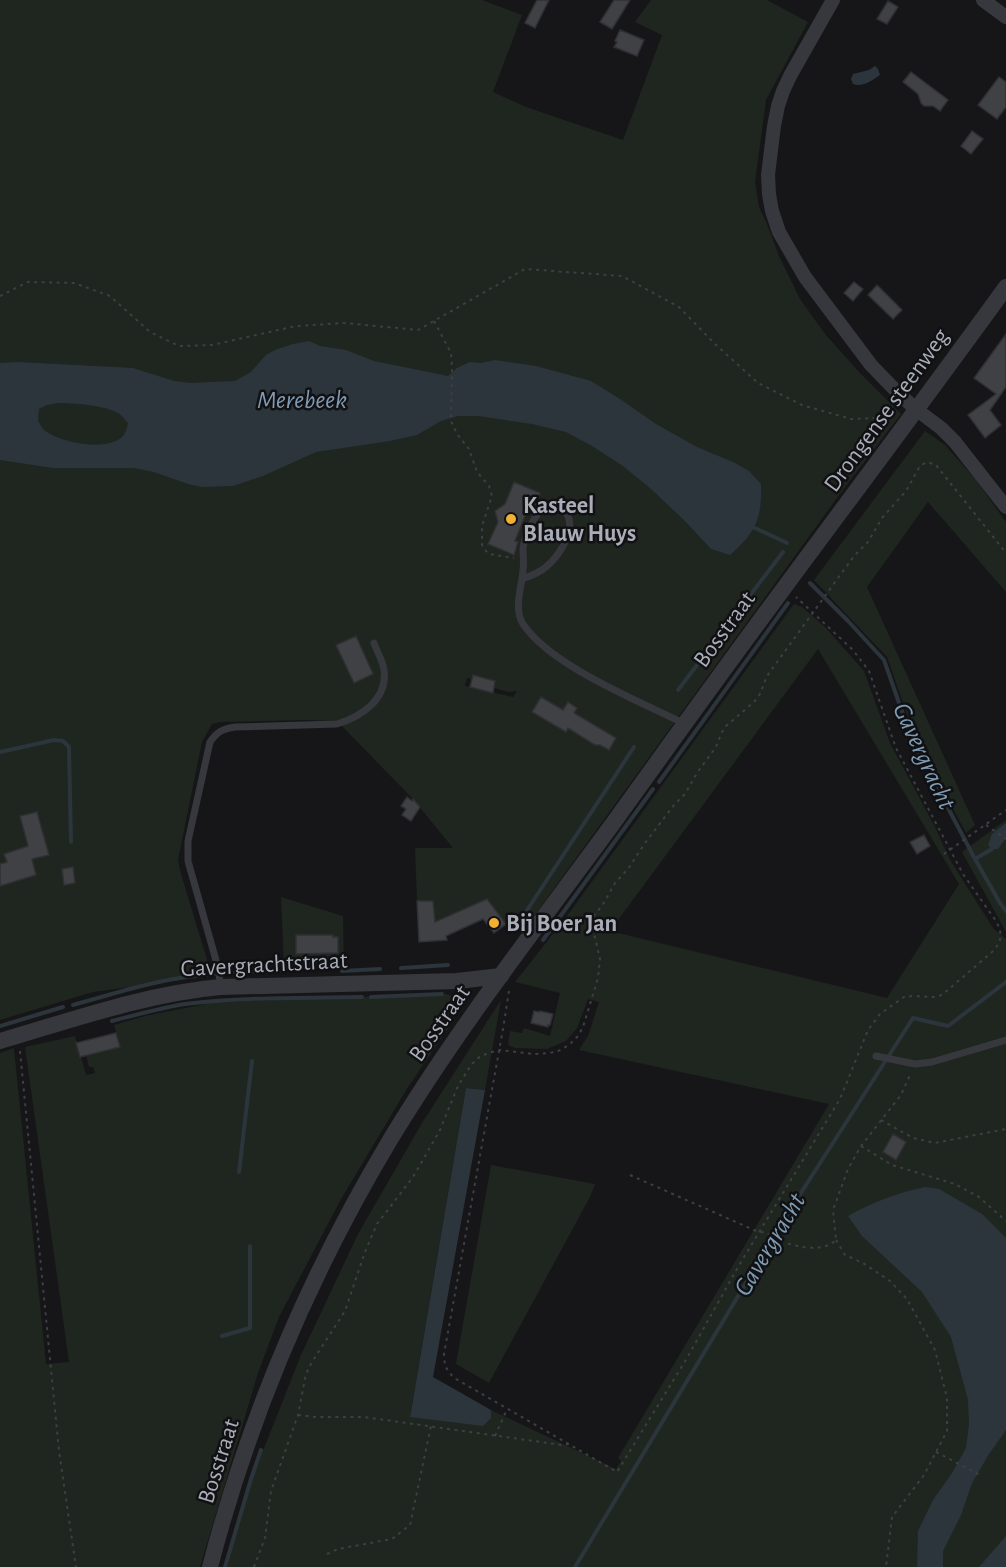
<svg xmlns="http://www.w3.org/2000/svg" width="1006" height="1567" viewBox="0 0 1006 1567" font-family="'Alegreya Sans',sans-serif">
<rect width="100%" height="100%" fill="#161618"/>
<path fill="#1e261f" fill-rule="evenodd" d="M0,0H482L522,15L493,92L526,107L623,140L662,35L635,22L651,0H767L808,22L766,100L755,182L759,207L767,224L779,256L800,299L825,334L860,373L901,414L842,491L524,930L510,920L506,924L493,908L446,917L435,922L433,901H417L415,848H453L413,799L337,721L305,720L220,722L212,724L202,742L178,860L181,874L212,976L93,992L0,1020V883L36,874L33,865L4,854L7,862L0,864ZM473,676L495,681L494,688L508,692L517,691L513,697L465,686L467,678L472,679ZM569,702L577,707L574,713L616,738L609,750L600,745H595L571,723L563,710ZM37,812L49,855L32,859L20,816Z
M925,431L945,445L976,480L1006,522V592L928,502L867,587L975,825L966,833L916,740L887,657L814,580Z
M794,604L802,607L825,627L864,671L890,743L935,827L950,860L993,928L1006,939V1567H227L247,1491L301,1355L358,1234L422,1123L501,1000L485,1090L466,1088L410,1416L491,1418V1410L616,1469L621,1461L618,1458L829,1104L579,1050L588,1036L599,1002L588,999L577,1028L566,1041L547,1049L515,1048L508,1045L510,1031L522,1033L524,1028L550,1036L560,993L515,982L564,920ZM818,649L959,884L887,998L610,931Z
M1006,820V932L962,852Z
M281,897L343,916L344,965L284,968Z
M445,994L453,996C457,1005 456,1012 453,1021L408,1087L340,1201L279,1317L258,1373L200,1567H0V1053L14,1048L46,1364L69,1362L25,1047L75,1036L86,1075L95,1073L93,1067H89L86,1055L120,1047L114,1025L145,1016L216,1002Z
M491,1165L595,1184L590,1197L489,1383L456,1364Z"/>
<path fill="#2c353c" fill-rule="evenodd" d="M875,66L878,69L880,75C873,80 862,88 853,84L851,79L853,74L869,70Z
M309,341L320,346L346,350L374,361L448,376L457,368L470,362L481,363L495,360L536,366L591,381L620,399L656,424L697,447L735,463L749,471L761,484C762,519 756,532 730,555L711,549L685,521L651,489L623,466L592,446L566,432L532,424L479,416H458L441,421L417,435L390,441L316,452L263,476L233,486L201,487L188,484L154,472L134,468H53L0,460V363L18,362L133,368L174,381L191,383L235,381L251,372L266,355L275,350L293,344ZM57,403C74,403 103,405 118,413C122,415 125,420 128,423C127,427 126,433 123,436C108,452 63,443 47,432C43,430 41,425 38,421L39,409L47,405Z
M1006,823V838L998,849H992L988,845L992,834Z
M466,1088L485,1090L433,1377L491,1410V1418L483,1426L410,1417Z
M925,1187L939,1189L982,1214L1006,1238V1430L989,1454L972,1483L961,1515L943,1551V1567H919L917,1566L918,1531L933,1500L952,1473L966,1448L969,1424L968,1400L951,1337L922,1292L862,1236L848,1216C870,1203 900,1192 925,1187Z
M1006,1536V1567H979Z"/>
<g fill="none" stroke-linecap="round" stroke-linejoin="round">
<path stroke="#2c353c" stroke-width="4" d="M755,528L787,543
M810,583L848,621L884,660L912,740L975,859L1000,903L1006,911
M678,690L783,552
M0,752L54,740L63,741L69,747L71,842
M659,782L788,603
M975,859L992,849
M518,924L634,747
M543,940L653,789
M401,968L448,965
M342,971L380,969
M235,972L283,971
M371,997L442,994
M73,1005C120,992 165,977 214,974
M112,1021C136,1015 160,1008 185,1004C243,997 303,998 362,997
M0,1026L63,1007
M239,1172L252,1061
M222,1336L250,1328V1246
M225,1567L251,1479L261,1450
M575,1567L790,1210L913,1018L948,1026L1006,982"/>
</g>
<path fill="#404145" stroke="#303034" stroke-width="1.5" d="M537,0H549L535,28L525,23Z
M614,0H630L612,29L600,22Z
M888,1L898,7L887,24L877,19Z
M620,30L644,40L637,56L614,47L617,42L615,41Z
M911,72L948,100L940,111L933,106H924L921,103L918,94L903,82Z
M999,77L1006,82V107L997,119L978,105Z
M972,131L983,139L971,154L961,146Z
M854,282L863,289L853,301L844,293Z
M877,285L902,310L893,319L868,295Z
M1006,334V387L990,410L1001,425L985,438L968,415L996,394L974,378Z
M514,482L540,493L535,505L530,503L515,541L518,542L514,555L488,544L498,522L495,511L505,504Z
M356,636L373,674L354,683L336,645Z
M473,675L495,681L493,693L470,687Z
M541,697L563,710L568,702L577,708L574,713L616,738L609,750L600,745H595L568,728L566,732L532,712Z
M407,797L412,801L413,799L420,807L411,821L402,815L406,809L401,806Z
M37,812L49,855L32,859L36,875L0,886V864L7,862L4,854L28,846L20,816Z
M924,835L930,846L917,854L910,842Z
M73,867L75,883L64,885L62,869Z
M487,899L506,924L494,933L483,919L446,936L447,940L419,942L417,901H433L435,922Z
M296,935H333V937H338V953L296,954Z
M534,1011L539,1012L540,1011L553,1014L550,1025H548V1027L531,1023Z
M116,1033L120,1047L80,1057L76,1043Z
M893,1134L906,1142L896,1160L883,1152Z"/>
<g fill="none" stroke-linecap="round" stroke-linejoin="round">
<path stroke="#3d3f44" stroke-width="2" stroke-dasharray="3 4.5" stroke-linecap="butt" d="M0,296L28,282L74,283L110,296L150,332L179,346L212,345L296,326L344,323L418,330L525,269L622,276L679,307L715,344L758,383L802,405L851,419L874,418L893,414
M434,321L451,353L452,368L451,421L457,434L469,449L477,472L489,486L492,496L482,526V545L485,550L489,554L514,558
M986,825L1006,839
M944,854L1006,810
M509,991L503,1029L444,1354C444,1366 447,1372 456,1379L617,1472L687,1358L738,1267L840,1099L868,1030L880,1014L904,997L913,996L934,997L942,995L992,952C1002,942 1003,934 996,921L963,874L896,748L869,671L853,650L796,597
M20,1051L59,1451L76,1567
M881,1120L913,1138L935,1143L1006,1129
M861,1146L892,1165L955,1184L979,1197L1006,1221
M630,1175L754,1230C759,1232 764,1232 768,1234C773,1236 776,1239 781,1241C796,1247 823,1253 836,1240L833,1210L848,1169L861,1146L901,1095L910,1075
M836,1240L845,1255L863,1263L890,1281L907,1299L935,1350L947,1398V1431L924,1475L892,1517L886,1567
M298,1415L316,1417H364L562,1445L569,1444
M495,1436L507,1409
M936,1452L980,1475
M327,1554L338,1549L392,1539L410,1525L431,1426
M254,1567L265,1538L271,1491L298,1415L306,1374L312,1362L345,1311L365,1252L377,1224L413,1177L440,1130L458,1086L471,1065L478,1058L488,1053L500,1050L534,1054L550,1053L561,1050L570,1044L578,1036L583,1027L598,978L600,959L592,925L593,919L595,914L602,906L615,883L628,869L645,843L674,805L685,794L697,773L716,747L722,732L726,726L754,702L760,694L767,676L854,556L868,542L882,518L906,491L920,466L925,463H930L936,465L1006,553"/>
<path stroke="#37383d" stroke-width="7" d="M522,579C531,576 539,573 546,567C560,556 582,522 561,508C541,495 525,533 523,548C523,555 524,563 523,570C522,587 513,608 523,624C551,666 639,701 685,724
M220,987L219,971L188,861V841L210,742C217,732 222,729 235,727L337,724C361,717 388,699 384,670C383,661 377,652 374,643
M876,1056L915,1064L932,1062L1006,1040"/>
<path stroke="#37383d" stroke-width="14" d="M833,0L790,76L783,91L778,106L774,126L768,175L769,194L772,211L779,232L805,277L871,365L900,395L917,410L941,428L955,442L1006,507
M983,0L1006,17"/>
<path stroke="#37383d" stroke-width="16" d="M0,1041C72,1020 145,994 220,987L457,981L501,976
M210,1567C249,1417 311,1272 390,1140C457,1029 538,926 614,822C670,744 727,665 784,588C858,488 933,388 1006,287"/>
</g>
<g fill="#f2b134" stroke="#111113" stroke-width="2">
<circle cx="511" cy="519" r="6"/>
<circle cx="494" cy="923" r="6"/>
</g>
<g text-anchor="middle" stroke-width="5" stroke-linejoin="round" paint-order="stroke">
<g font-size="24" fill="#a8adb8" stroke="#111113">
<text transform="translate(886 410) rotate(-54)" y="8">Drongense steenweg</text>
<text transform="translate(724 629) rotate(-54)" y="8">Bosstraat</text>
<text transform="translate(264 964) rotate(-3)" y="8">Gavergrachtstraat</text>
<text transform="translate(439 1023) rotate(-55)" y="8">Bosstraat</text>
<text transform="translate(218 1461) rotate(-72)" y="8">Bosstraat</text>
</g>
<g font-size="24" font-weight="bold" fill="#a8adb8" stroke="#111113" text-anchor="start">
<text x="523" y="513">Kasteel<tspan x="523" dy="28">Blauw Huys</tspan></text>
<text x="506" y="931">Bij Boer Jan</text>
</g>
<g font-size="26" font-style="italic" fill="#7f9bb3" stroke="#111113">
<text x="302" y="408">Merebeek</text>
<text transform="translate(925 756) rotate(65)" y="9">Gavergracht</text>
<text transform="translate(769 1244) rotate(-59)" y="9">Gavergracht</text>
</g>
</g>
</svg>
